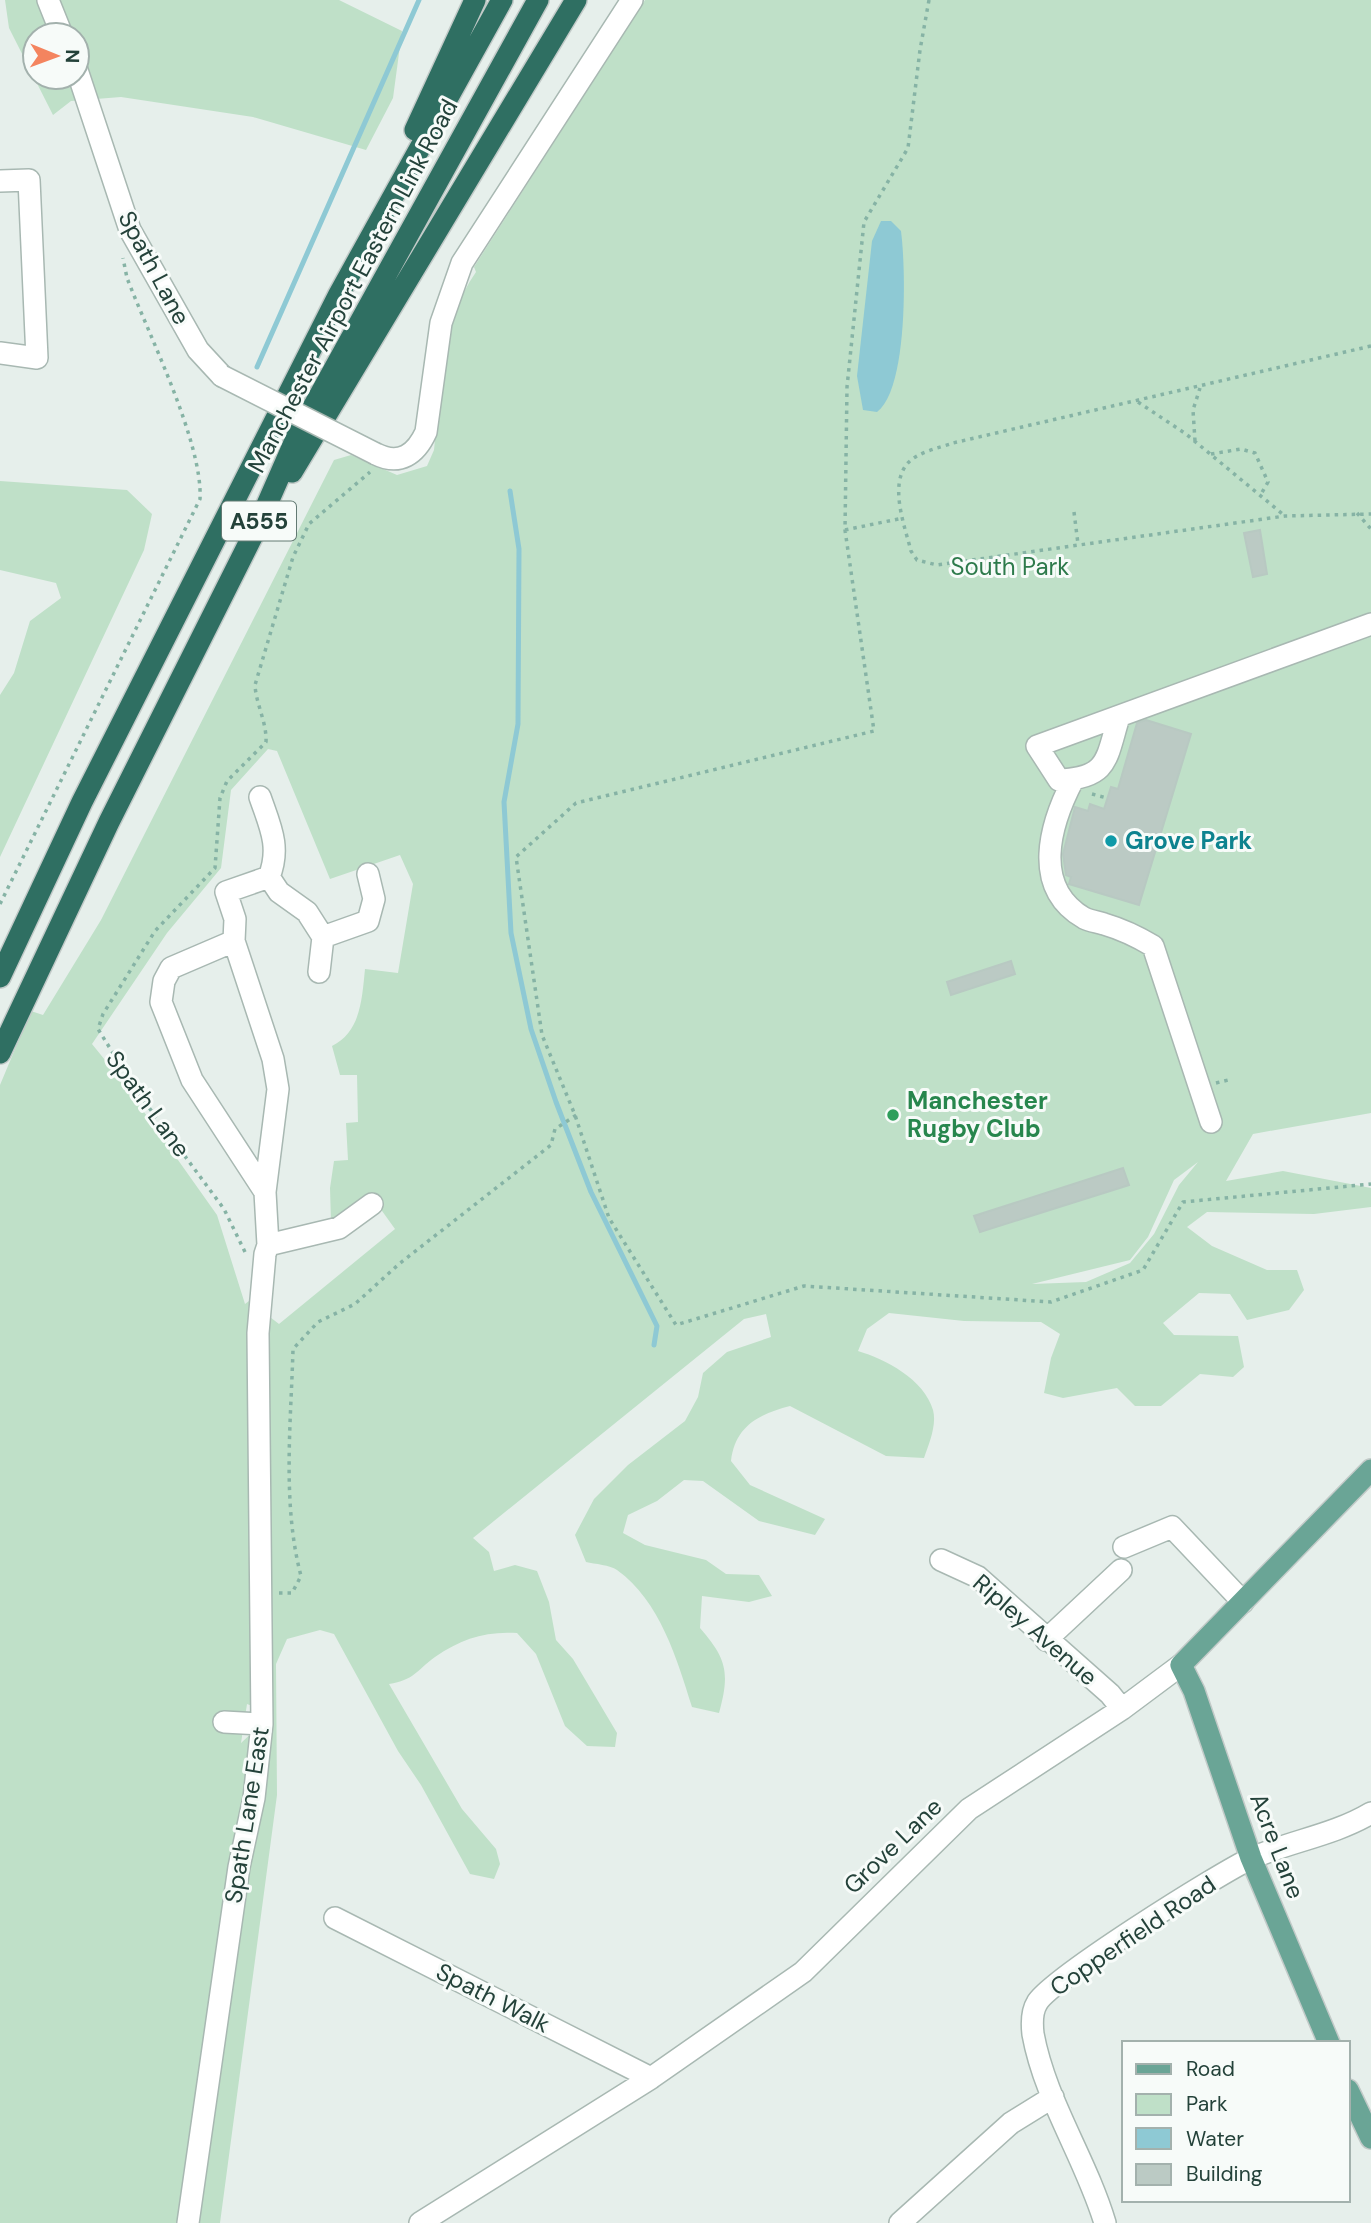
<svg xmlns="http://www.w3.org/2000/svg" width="1371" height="2223" viewBox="0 0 1371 2223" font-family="'DM Sans',sans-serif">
<rect width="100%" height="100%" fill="#e6efeb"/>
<path fill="#bfe0c8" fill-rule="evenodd" d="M5,0H339L402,31L393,98L366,150L253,117L121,97L71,101L53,115L9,28ZM35,35H77V77H35Z
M645,0H1371V1113L1253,1134L1226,1181L1283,1171L1371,1188V1207L1314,1214L1207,1212L1187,1227L1212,1246L1267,1270H1297L1304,1290L1289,1310L1247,1320L1230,1294L1199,1293L1163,1323L1174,1335L1238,1336L1244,1367L1233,1377L1200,1374L1161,1406H1135L1117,1388L1063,1398L1044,1393L1051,1358L1060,1334L1041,1322L964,1321L889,1313L867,1329L858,1351C885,1359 924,1379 933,1410C937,1425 929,1444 924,1458L886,1456L790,1406C759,1414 735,1426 731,1461L750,1485L825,1519L815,1535L759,1521L703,1481L684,1480L657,1501L628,1515L623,1533L645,1545L706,1560L726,1574L759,1575L772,1596L749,1602L702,1596L700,1628C727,1659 730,1673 719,1713L692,1707C677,1659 660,1601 617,1570C610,1565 595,1564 586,1562L575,1535L594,1499L628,1465L685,1421L698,1397L703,1373L727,1352L771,1337L766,1314L744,1319L473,1538L489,1552L494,1571L515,1565L537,1571L549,1602L556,1640L573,1659L617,1733L615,1747L587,1746L565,1726L536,1654L517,1633C485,1631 461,1639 435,1657C416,1671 414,1680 389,1684L462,1809L496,1849L500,1864L494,1879L470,1874L421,1785L398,1751L334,1634L320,1630L287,1639L276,1664L277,1795L220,2223H0V1085L31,1011L43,1015L101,920L334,460L351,455L397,475L427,466L434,450C441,388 441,321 476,272L474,267ZM268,749L277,751L330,879L400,855L413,884L398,973L365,969C362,998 361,1032 332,1046L340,1075H357L358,1122L346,1123L348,1160L334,1161L330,1188L331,1222L372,1197L395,1229L279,1324L249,1301L245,1304L217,1215L122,1081L92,1044L167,933L221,868L231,790ZM1198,1162L1179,1185L1154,1234L1130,1263L1086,1282L1032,1284L1130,1260L1148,1237L1174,1180ZM247,1704L257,1708L256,1729L241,1743Z
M0,481L127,490L152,514L144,550L0,857V695L14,673L30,621L61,598L56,583L0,570Z"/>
<path fill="#8ec9d4" d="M881,221H891L901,231C906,269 908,389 877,412L863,410L857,376L872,241Z"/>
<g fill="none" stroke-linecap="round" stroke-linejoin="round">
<path stroke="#8ec9d4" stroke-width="5" d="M257,367L419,0
M510,491L519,549L518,724L504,802L511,933L531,1029L556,1102L591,1192L657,1326L654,1345"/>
</g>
<path fill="#bbcac4" stroke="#b8c9c2" stroke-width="2" d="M1260,530L1267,574L1253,577L1244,533Z
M1146,720L1191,734L1139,905L1069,884L1071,877L1066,875L1063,854L1075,807L1088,811L1090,804L1104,809L1111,787L1118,789L1137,723Z
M1011,961L1015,974L951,995L947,982Z
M1123,1168L1129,1185L980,1232L974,1216Z"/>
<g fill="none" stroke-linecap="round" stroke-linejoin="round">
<g stroke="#a8b8b2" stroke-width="24">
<path id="minor" d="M48,0L62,35
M77,70L130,230L198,350L222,376
M0,181L29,180L37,358L0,353
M376,454C400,466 416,454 426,432L441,323L462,263L632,0
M1119,717C1106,759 1109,778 1059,780L1037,746L1371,624
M1073,780C1050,824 1031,887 1084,918C1090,921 1098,922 1104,924C1121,929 1138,937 1153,946L1211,1122
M269,877L279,892L307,912L323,937L368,921L374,899L368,874
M234,941L235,919L226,892L269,877C281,847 270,826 260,797
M319,972L323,937
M268,1245L339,1228L372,1204
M1124,1547L1172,1527L1243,1602
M941,1560L978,1577L1110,1694L1122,1709
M1046,1640L1121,1570
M224,1722L262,1724
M335,1918L651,2078
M188,2223L239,1867L254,1798L262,1724L258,1333L265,1254L268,1245L265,1192L278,1089L273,1059L234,941L171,968L164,981L161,1002L192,1080L265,1192
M420,2223L651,2078L803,1972L969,1809L1122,1709L1181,1665
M900,2223L1011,2123L1053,2097
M1105,2223C1086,2159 1045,2100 1033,2034C1032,2025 1032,2011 1037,2003C1049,1980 1221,1872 1252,1858C1291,1841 1334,1835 1371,1813"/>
</g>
<g stroke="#c2cac8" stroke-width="24">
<path id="major" d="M1329,2043L1251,1858L1194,1691L1181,1665L1371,1470
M1348,2090L1371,2138"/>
</g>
<g stroke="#c2cac8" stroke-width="24">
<path id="highway" d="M415,130L475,0
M292,472L576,0
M0,977L82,802L339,294L502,0
M0,1053L109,822L258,525L297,436L538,0"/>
</g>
<path stroke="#86b3a5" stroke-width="3.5" stroke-dasharray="3.5 5" stroke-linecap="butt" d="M929,0L920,50L908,148L864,222L847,387L845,530L874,731L576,803L516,857L542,1035L575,1115L609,1218L676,1325L804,1286L1051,1302L1143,1270L1183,1202L1371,1184
M1371,346L953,443C939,448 917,452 907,464C889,486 905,527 911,551L917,560L937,565L1285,516L1371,514
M1138,402L1186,434L1285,516
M1195,441L1193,410L1200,388
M1211,454L1241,449L1255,453L1268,482L1260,496
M1074,512L1078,544
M1357,513L1371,529
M845,530L903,518
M1092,794L1107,798
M0,904L200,499C203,443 148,333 127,278L123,258
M1216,1083L1232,1079
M245,1252L224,1209L136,1090L98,1029L103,1014L155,931L215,868L220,798L227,781L266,742C267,723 256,704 255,685L293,557L309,524L370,472
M279,1593H292L301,1576C282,1504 291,1423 293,1349L318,1322L355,1304L399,1264L551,1145L555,1129L578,1114"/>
<use href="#minor" stroke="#fff" stroke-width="21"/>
<use href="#major" stroke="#6aa596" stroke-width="21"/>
<use href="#highway" stroke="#2f6f62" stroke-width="21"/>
<g stroke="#a8b8b2" stroke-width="24" stroke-linecap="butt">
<path id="minor-bridge" d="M222,376L376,454"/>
</g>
<use href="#minor-bridge" stroke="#fff" stroke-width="21"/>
</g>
<circle fill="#0f9aa8" stroke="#f7fbf9" stroke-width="2.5" cx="1111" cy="841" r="7"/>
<circle fill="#2e9e5b" stroke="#f7fbf9" stroke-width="2.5" cx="893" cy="1115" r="7"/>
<g text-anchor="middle" stroke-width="6" stroke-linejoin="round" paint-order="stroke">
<rect fill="#f7fbf9" stroke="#637a73" stroke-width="2" x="222" y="501.5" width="74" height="39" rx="5"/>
<g font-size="23" font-weight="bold" fill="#24423a">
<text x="259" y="529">A555</text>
</g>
<g font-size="24" fill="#24423a" stroke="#f7fbf9">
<text transform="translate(154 268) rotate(62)" y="8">Spath Lane</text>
<text transform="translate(353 286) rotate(-62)" y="8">Manchester Airport Eastern Link Road</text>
<text transform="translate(148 1104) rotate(54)" y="8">Spath Lane</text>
<text transform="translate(1035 1630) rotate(41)" y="8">Ripley Avenue</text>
<text transform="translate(247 1815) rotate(-81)" y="8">Spath Lane East</text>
<text transform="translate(893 1846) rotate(-44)" y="8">Grove Lane</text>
<text transform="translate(1277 1846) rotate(69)" y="8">Acre Lane</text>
<text transform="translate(1133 1936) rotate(-34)" y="8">Copperfield Road</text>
<text transform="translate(493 1998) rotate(27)" y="8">Spath Walk</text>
</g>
<g font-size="24" fill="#2d7a4b" stroke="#f7fbf9">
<text x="1010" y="575">South Park</text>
</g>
<g font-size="24" font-weight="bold" fill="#0d838f" stroke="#f7fbf9" text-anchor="start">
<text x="1125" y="849">Grove Park</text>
</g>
<g font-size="24" font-weight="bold" fill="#27864d" stroke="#f7fbf9" text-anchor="start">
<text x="907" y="1109">Manchester<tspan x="907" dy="28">Rugby Club</tspan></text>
</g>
</g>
<rect x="1122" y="2041" width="228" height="161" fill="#f7fbf9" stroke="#a3b1ad" stroke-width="2"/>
<rect x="1136" y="2064" width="35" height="10" fill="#6aa596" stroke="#a3b1ad" stroke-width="2"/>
<text x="1186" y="2076" font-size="21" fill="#24423a">Road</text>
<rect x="1136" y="2094" width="35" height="21" fill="#bfe0c8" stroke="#a3b1ad" stroke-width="2"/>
<text x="1186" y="2111" font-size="21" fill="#24423a">Park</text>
<rect x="1136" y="2128" width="35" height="21" fill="#8ec9d4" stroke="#a3b1ad" stroke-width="2"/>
<text x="1186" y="2146" font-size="21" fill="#24423a">Water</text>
<rect x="1136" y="2164" width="35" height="21" fill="#bbcac4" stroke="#a3b1ad" stroke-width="2"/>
<text x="1186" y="2181" font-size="21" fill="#24423a">Building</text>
<g transform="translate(56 56) rotate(91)"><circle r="33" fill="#f7fbf9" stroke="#a3b1ad" stroke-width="2"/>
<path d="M0-5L12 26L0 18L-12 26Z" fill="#f4845f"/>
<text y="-10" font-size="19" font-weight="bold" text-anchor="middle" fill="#24423a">N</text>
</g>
</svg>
